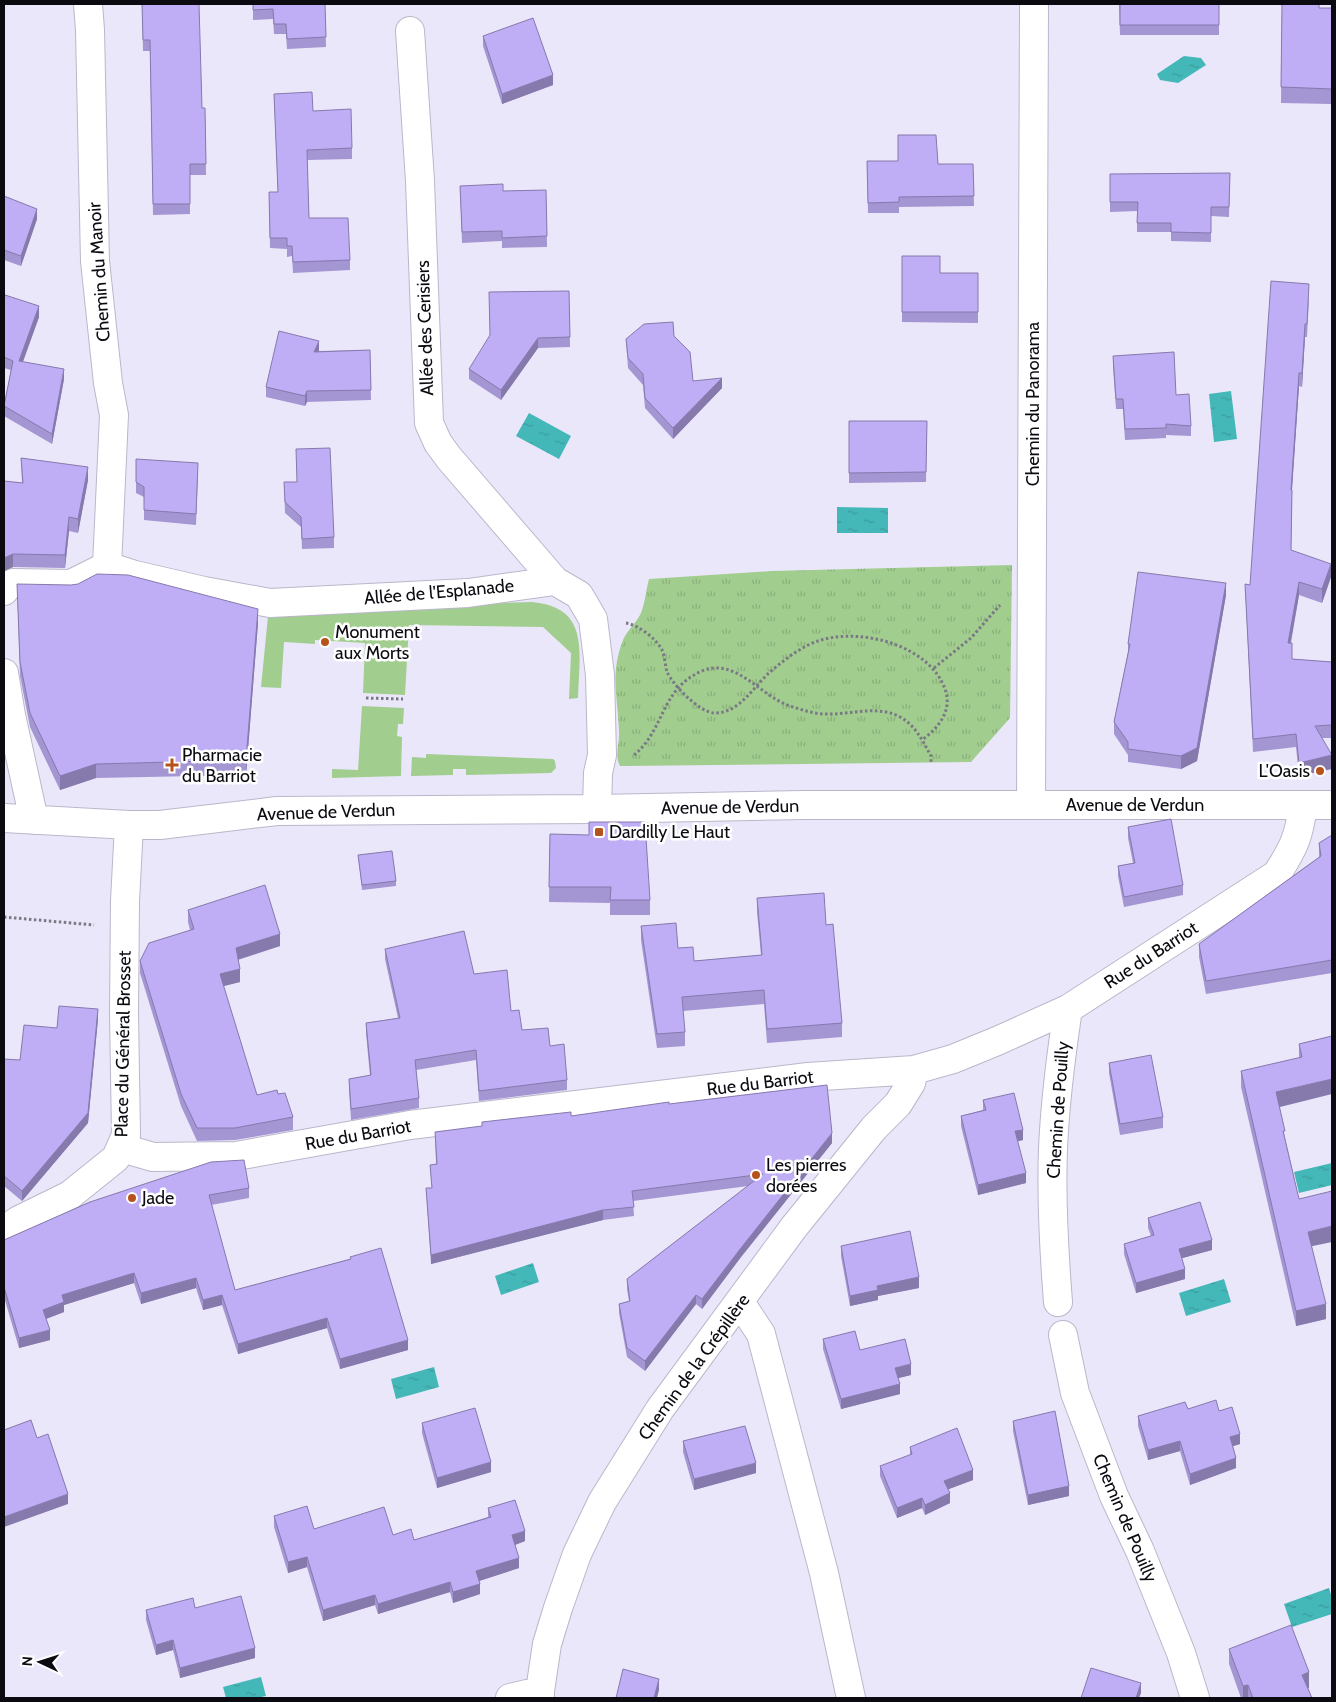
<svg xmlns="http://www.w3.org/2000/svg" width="1336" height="1702" viewBox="0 0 1336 1702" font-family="Cabin,sans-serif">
<defs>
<pattern id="park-tufts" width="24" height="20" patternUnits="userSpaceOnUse" patternTransform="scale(1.25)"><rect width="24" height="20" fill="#a1cd8f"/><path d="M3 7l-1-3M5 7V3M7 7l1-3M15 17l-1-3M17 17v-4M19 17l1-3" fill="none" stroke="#89af7a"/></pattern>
<pattern id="water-ripples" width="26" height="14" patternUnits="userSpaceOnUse" patternTransform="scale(1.25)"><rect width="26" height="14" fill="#44b7b8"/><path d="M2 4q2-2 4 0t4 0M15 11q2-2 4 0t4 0" fill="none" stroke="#3a9c9d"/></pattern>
</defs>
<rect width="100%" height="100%" fill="#ebe7fa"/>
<path fill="#a1cd8f" d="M532,602C591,607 579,654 578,698L569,699L571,653L543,627L409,625L405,695L363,693L365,643L315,640V644L284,642L281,688L261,687L268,616L499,603Z
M362,706L404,708L403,724H398L397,736L402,737L401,776L332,778V769L358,770Z
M426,754L553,759L555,761L556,768L551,773L466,775V769H453V775L411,776L412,757L426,758Z"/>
<path fill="url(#park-tufts)" d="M1012,565L1010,718L971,762L625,766H620C614,755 620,743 619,731C618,699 610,675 622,643C625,632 636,624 641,613C645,603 646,590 649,579L772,571Z"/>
<path fill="url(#water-ripples)" d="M1184,56L1201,58L1206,65L1178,83L1160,80L1157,74Z
M1231,391L1237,439L1214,442L1209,394Z
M529,413L571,436L559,459L516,436Z
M837,507L888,508V533H837Z
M1332,1163V1185L1299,1193L1294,1172Z
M533,1263L539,1282L501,1295L495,1276Z
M1224,1279L1231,1302L1186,1316L1179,1293Z
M434,1367L439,1387L396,1399L391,1379Z
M1329,1588L1332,1598V1614L1292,1627L1284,1604Z
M261,1677L266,1696L256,1698H226L223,1687Z"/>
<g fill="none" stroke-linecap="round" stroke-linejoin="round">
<g stroke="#bbb7ca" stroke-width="30">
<path id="minor" d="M88,4L90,30L95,261L108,383L114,415L107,566
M410,31L420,181L429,423L438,443L449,458L555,581L579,595L593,619L600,675L602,755L598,773L597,809
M107,566L135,575L204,591L270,603L468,593L555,581
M4,591L5,588L13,583L71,584L107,566
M4,673L11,715L34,820
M1031,805L1034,4
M4,818L129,825H160L277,811L597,809L803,805H1332
M122,1148L153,1157L236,1156L410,1125L808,1077L914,1070L953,1059L997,1041L1068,1009L1277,874C1294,847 1299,837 1303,805
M4,1230L19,1220L70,1195L116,1158L126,1135L124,1013L125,901L129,825
M740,1302L761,1334L824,1573L851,1698
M1058,1302C1054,1251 1051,1200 1053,1149C1055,1102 1061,1055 1068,1009
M1063,1335L1075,1393L1114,1496L1140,1551L1181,1653L1195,1698
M510,1698L540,1691
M540,1698V1691L547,1644L558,1608L577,1554L602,1502L660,1409L794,1227L874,1128L898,1104L911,1083L914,1070"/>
</g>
<path stroke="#7b7885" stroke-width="3" stroke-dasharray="2.5 2.5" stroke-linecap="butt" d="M626,623C638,625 656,638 662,650C665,656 665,665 667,672C673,685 699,712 714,713C739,714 754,686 770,672C784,660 798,649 815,642C857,626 929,644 945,689C953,711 938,728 922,740
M934,668L971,638L1000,605
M366,698L403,699
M634,755C665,730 660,689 702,671C736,657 760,696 790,706C802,710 814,714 826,714C850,715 875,705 898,716C915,724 922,740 931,756V762
M4,917L94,925"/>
<use href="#minor" stroke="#fff" stroke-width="28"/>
</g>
<path fill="#a495d3" d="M142,4L202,108H205L206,175H190V214L153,215L150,51H143Z
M253,4H325L326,47L287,49L286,34H274L273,19L253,20Z
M1119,4H1219V35H1120Z
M1282,4L1319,8H1332V104L1281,103Z
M483,36L553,85L502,104L483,46Z
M274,94L313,111L352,148V159L307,160L309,218L350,260V270L293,273L292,256L287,257V249L270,248L269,192H278Z
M867,161L938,164H973L974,206L899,207V213H868Z
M1230,173L1229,217L1211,216V242L1171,241V232H1137V211L1110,212V174Z
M460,186L503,191L546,190L547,247L502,248V241L462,243Z
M4,196L37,219L21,266L4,260Z
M902,256L940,273H978V323L902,322Z
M569,291L570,347L538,348L501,400L469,379V369Z
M1309,297L1307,337H1305L1302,387L1299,386L1292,490V503L1291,551L1331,577L1322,603L1299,595L1291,643L1292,659L1332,662V738H1322L1299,776L1296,747L1253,752L1245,584L1250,585Z
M4,298L39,317L23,362L64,379L52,444L4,416V406L11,370L4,368Z
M674,336L693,381L722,388L673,439L645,408L643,385L628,368L626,339Z
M370,350L371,400L307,402L305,406L266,397V387L319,351Z
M1113,356L1176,395L1191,426V436L1166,435V438L1125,440L1123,409H1116L1113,367Z
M849,421H927L926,482L849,483Z
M21,458L88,480L78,533L69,531L65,568L13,567L4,571V481L22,483Z
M136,459L198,474L196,525L144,520V497L136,493Z
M284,482L334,537V548L302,549L301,527L285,513Z
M17,584L258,623L246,775L96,778L60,790L30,727L20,676Z
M1226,595L1197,761L1181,769L1128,762V755L1114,734V722L1128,652V644Z
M1128,827L1183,885V895L1124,907L1118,876V866L1133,863L1128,838Z
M550,834L650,900V915H610V903L549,902Z
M1332,835V973L1206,994L1199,957V944L1319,857V843Z
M358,855L396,881V886L362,890Z
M757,898L826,925L842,1023V1037L767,1043L764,1004L683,1011L685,1032V1046L657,1048L641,940V926L678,948L694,961L761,955L757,912Z
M188,910L280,946L238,960L240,982L223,986L257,1095L278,1094L293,1117V1130L235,1140L197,1141L181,1106L140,973V961L190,930L188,922Z
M385,949L474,974L511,1011L522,1030L550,1046L567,1080V1090L479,1101L476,1060L416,1070L419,1098V1108L351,1120L349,1089V1079L370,1076L366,1033V1023L398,1018L385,959Z
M98,1019L88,1123L22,1201L4,1186V1063L20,1060L57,1028Z
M1332,1036L1279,1107L1285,1138L1299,1199L1312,1247L1326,1319L1296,1326L1241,1087V1071L1299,1058V1044Z
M1109,1063L1163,1117V1128L1120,1135L1109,1073Z
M983,1100L1023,1140L1017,1141L1026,1183L978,1195L961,1126V1116L983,1110Z
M669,1104L832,1143L741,1257L702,1309L696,1304L645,1371L627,1357L619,1313V1304L629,1301L627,1289V1279L748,1186L633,1201L634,1216L603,1220L431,1264L426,1188H432L430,1165L436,1164L435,1132L571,1116Z
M249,1188V1198L211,1205L235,1290L350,1259L408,1350L340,1369L327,1328L238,1354L222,1305L203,1310L196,1288L141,1304L134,1283L64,1305V1312L46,1319L50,1340L19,1348L4,1297V1240L90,1202Z
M1148,1218L1212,1250L1182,1258L1185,1279L1136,1293L1124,1254V1244L1151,1236L1148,1228Z
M841,1246L919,1288L878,1296V1300L850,1306L841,1256Z
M823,1339L860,1350L911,1375L898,1378L900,1394L841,1409L823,1349Z
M1188,1409L1219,1411L1240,1444L1233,1446L1236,1468L1190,1485L1180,1451L1148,1460L1138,1426V1416Z
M1013,1421L1069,1496L1028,1505L1013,1431Z
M422,1423L491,1472L437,1488L422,1433Z
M683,1441L756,1473L694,1490L683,1452Z
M910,1447L973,1480L948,1489L950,1503L925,1515L922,1508L897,1518L880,1476V1466L910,1455Z
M488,1508L525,1541L515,1545L519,1568L479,1581L480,1594L453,1603L450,1592L378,1614L375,1605L323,1621L307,1567L288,1573L274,1527V1516L314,1529L393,1535L414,1540L488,1517Z
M195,1608L255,1658L180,1678L173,1650L156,1655L146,1620V1610Z
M1229,1649L1309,1688H1308L1312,1698H1241L1229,1664Z"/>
<path fill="#8679ac" d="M553,75V85L502,104V94Z
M37,209V219L21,266V256Z
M39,306V317L19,372V361Z
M1305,324V337L1302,387V373Z
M538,338V348L501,400V390Z
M319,341V352H314Z
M64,369V379L52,444V434Z
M1299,373V386L1291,503V490Z
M722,378V388L673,439V428Z
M307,391V402L305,406V396Z
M88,467V480L78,533V519Z
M69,517V531L65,568V555Z
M13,554V567L4,571V558Z
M1331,564V577L1322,603V589Z
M1299,582V595L1288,656V643Z
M1226,583V595L1197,761L1181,769V756Z
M258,609V623L246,775V760Z
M1332,755V769L1299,776V763Z
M96,764V778L60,790V776Z
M280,934V946L236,960V948Z
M240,969V982L220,987V974Z
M98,1009V1019L88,1123L22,1201V1191Z
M1332,1079V1094L1276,1108V1092Z
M1023,1130V1140L1015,1142V1131Z
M832,1133V1143L741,1257L702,1309V1299L741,1248Z
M1026,1173V1183L978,1195V1185Z
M603,1210V1220L431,1264V1255Z
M1332,1226V1242L1308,1247V1232Z
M1212,1240V1250L1179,1259V1249Z
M1185,1269V1279L1136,1293V1283Z
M134,1273V1283L64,1305V1312L43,1320V1310L62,1295Z
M919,1277V1288L878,1296V1300L850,1306V1296L877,1286Z
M196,1278V1288L141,1304V1293Z
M222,1295V1305L203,1310V1300Z
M696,1295V1304L645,1371V1361Z
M1326,1304V1319L1296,1326V1311Z
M327,1318V1328L238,1354V1344Z
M50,1330V1340L19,1348V1338Z
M408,1340V1350L340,1369V1359Z
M911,1364V1375L895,1379V1368Z
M900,1384V1394L841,1409V1399Z
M1240,1434V1444L1230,1447V1437Z
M1180,1441V1451L1148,1460V1450Z
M1236,1458V1468L1190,1485V1474Z
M491,1462V1472L437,1488V1478Z
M756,1463V1473L694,1490V1479Z
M973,1470V1480L944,1491V1481Z
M1069,1486V1496L1028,1505V1495Z
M950,1493V1503L925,1515V1505Z
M68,1494V1504L4,1527V1517Z
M922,1498V1508L897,1518V1508Z
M525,1531V1541L512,1546V1535Z
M307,1557V1567L288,1573V1562Z
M519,1558V1568L476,1582V1571Z
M450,1582V1592L378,1614V1604Z
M480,1584V1594L453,1603V1592Z
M375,1595V1605L323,1621V1610Z
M173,1640V1650L156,1655V1645Z
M255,1648V1658L180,1678V1668Z
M1309,1672V1688L1302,1690V1675Z
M659,1679V1690L657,1698H654Z
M1141,1683V1693L1139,1698H1136Z
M1248,1685V1698H1243V1686Z"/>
<path fill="#bfadf5" stroke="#8679ac" d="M142,4H199L202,108H205L206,164H190V204H153L150,40H143Z
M253,4H325L326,37L287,39L286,24H274L273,9L253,10Z
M1120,4H1219V25H1120Z
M1282,4H1319V8H1332V89L1281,87Z
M533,18L553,75L502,94L483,36Z
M312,92L313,111L351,109L352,148L307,150L309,218H348L350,260L293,262L292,246H287V238H270L269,192H278L274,94Z
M898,135H936L938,164H973L974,196L899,197V202L868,203L867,161H898Z
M1230,173L1229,207H1211V233L1171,232V223H1137L1138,202H1110V174Z
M503,184V191L546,190L547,236L502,238V231L462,232L460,186Z
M4,196L37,209L21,256L4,250Z
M902,256H940V273H978V312H902Z
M1271,281L1309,284L1307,324H1305L1302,373H1299L1291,490H1292L1291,550L1331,564L1322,589L1299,582L1288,643H1292V659L1332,662V725L1315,726L1332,755L1299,763L1296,734L1253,739L1245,584L1250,585Z
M569,291L570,337L538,338L501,390L469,369L490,335L489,292Z
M5,295L39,306L19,361L64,369L52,434L4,406L13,361L4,357V298Z
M673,322L674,336L690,352L693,381L722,378L673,428L645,398L643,374L628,358L626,339L644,324Z
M279,331L319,341L314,352L370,350L371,390L307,391L305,396L266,387Z
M1174,352L1176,395L1189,394L1191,426L1166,424V428L1125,429L1123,399H1116L1113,356Z
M849,421H927L926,472L849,473Z
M330,448L334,537L302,539L301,517L285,502L284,482H297L296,449Z
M21,458L88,467L78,519L69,517L65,555L13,554L4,558V481L23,483Z
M136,459L198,463L196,514L144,510V487L136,482Z
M1138,572L1226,583L1197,748L1181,756L1128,749V742L1114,722L1130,644H1128Z
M97,574L128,575L258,609L246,760L96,764L60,776L30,713L20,662L17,584L71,585L78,584Z
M1171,819L1183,885L1124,897L1118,866L1135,863L1128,827Z
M589,822H645L650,900H610L611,887H549L550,834L589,835Z
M1332,835V960L1206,981L1199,944L1321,856L1319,843Z
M392,851L396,881L362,885L358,855Z
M265,885L280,934L236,948L240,969L220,974L257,1095L277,1090L278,1094L285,1093L293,1117L235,1128H197L181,1094L140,961L149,943L194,929L188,910Z
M824,893L826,925L833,924L842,1023L767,1029L764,990L682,997L685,1032L657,1034L641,926L676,923L678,948L693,947L694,961L762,955L757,898Z
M464,931L474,974L507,970L511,1011L519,1010L522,1030L548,1028L550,1046L564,1044L567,1080L479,1091L476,1050L415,1060L419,1098L351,1109L349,1079L371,1075L366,1023L400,1018L385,949Z
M59,1006L98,1009L88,1113L22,1191L4,1176V1059L20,1060L24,1025L57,1028Z
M1332,1036V1079L1276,1092L1285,1131H1283L1299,1199L1332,1191V1226L1308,1232L1326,1304L1296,1311L1241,1071L1302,1057L1299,1044Z
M1151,1055L1163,1117L1120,1124L1109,1063Z
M827,1085L832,1133L741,1248L702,1299L696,1295L645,1361L627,1348L619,1304L630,1301L627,1279L763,1174L632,1191L634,1207L603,1210L431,1255L426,1188H432L430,1165L437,1164L435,1132L482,1126V1122L571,1112V1116L669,1102V1104Z
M1014,1093L1023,1130L1015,1131L1026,1173L978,1185L961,1116L986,1110L983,1100Z
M244,1160L249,1188L209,1195L235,1290L351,1259L350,1257L381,1248L408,1340L340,1359L327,1318L238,1344L222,1295L203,1300L196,1278L141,1293L134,1273L62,1295L64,1302L43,1310L50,1330L19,1338L4,1287V1240L90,1202L211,1162Z
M1200,1202L1212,1240L1179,1249L1185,1269L1136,1283L1124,1244L1154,1235L1148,1218Z
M910,1231L919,1277L877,1286L878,1290L850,1296L841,1246Z
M855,1331L860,1350L905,1339L911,1364L895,1368L900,1384L841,1399L823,1339Z
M1216,1400L1219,1411L1232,1407L1240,1434L1230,1437L1236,1458L1190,1474L1180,1441L1148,1450L1138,1416L1185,1402L1188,1409Z
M475,1408L491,1462L437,1478L422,1423Z
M1055,1411L1069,1486L1028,1495L1013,1421Z
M31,1420L37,1438L48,1434L68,1494L4,1517V1430Z
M745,1426L756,1463L694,1479L683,1441Z
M957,1428L973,1470L944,1481L950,1493L925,1505L922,1498L897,1508L880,1466L912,1454L910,1447Z
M515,1500L525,1531L512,1535L519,1558L476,1571L480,1584L453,1592L450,1582L378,1604L375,1595L323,1610L307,1557L288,1562L274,1516L307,1506L314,1529L384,1507L393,1535L411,1529L414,1540L491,1517L488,1508Z
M241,1596L255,1648L180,1668L173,1640L156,1645L146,1610L193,1598L195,1608Z
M1291,1625L1309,1672L1302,1675L1312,1698H1253L1248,1685L1243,1686L1229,1649Z
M1091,1668L1141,1683L1136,1698H1081Z
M623,1669L659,1679L654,1698H616Z"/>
<g fill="#b6521c" stroke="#fff" stroke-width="2">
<circle cx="325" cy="642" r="5"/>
<path d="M169.5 757.5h5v5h5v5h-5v5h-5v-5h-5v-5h5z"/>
<circle cx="1320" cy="771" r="5"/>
<rect x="594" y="827" width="10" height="10" rx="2.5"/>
<circle cx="756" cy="1175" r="5"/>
<circle cx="132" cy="1198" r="5"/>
</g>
<g text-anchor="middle" stroke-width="5" stroke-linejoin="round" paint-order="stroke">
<g font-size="18" fill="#0c0a11" stroke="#fff">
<text transform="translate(99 272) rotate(-94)" y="6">Chemin du Manoir</text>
<text transform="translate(425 328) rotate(-92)" y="6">Allée des Cerisiers</text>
<text transform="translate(1033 404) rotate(-90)" y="6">Chemin du Panorama</text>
<text transform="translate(439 592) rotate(-5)" y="6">Allée de l'Esplanade</text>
<text x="1135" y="811">Avenue de Verdun</text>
<text transform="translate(730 807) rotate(-1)" y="6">Avenue de Verdun</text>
<text transform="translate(326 812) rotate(-2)" y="6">Avenue de Verdun</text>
<text transform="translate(1151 955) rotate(-33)" y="6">Rue du Barriot</text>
<text transform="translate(123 1044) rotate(-89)" y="6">Place du Général Brosset</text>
<text transform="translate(760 1083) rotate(-7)" y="6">Rue du Barriot</text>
<text transform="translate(1058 1110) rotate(-86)" y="6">Chemin de Pouilly</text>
<text transform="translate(358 1135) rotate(-10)" y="6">Rue du Barriot</text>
<text transform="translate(694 1367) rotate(-54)" y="6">Chemin de la Crépillère</text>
<text transform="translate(1125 1518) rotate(67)" y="6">Chemin de Pouilly</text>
</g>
<g font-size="18" fill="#0c0a11" stroke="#fff" text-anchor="start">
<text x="335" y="638">Monument<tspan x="335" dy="21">aux Morts</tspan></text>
<text x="182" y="761">Pharmacie<tspan x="182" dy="21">du Barriot</tspan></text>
<text x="1310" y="777" text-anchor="end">L'Oasis</text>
<text x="609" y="838">Dardilly Le Haut</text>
<text x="766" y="1171">Les pierres<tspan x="766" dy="21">dorées</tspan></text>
<text x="142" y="1204">Jade</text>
</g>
</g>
<rect width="1336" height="1702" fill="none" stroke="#0c0a11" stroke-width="10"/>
<g transform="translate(40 1662) rotate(274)" stroke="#ffffff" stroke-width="4" paint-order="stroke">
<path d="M0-4L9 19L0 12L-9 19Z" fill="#0c0a11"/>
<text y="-8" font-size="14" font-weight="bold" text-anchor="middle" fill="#0c0a11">N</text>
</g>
</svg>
